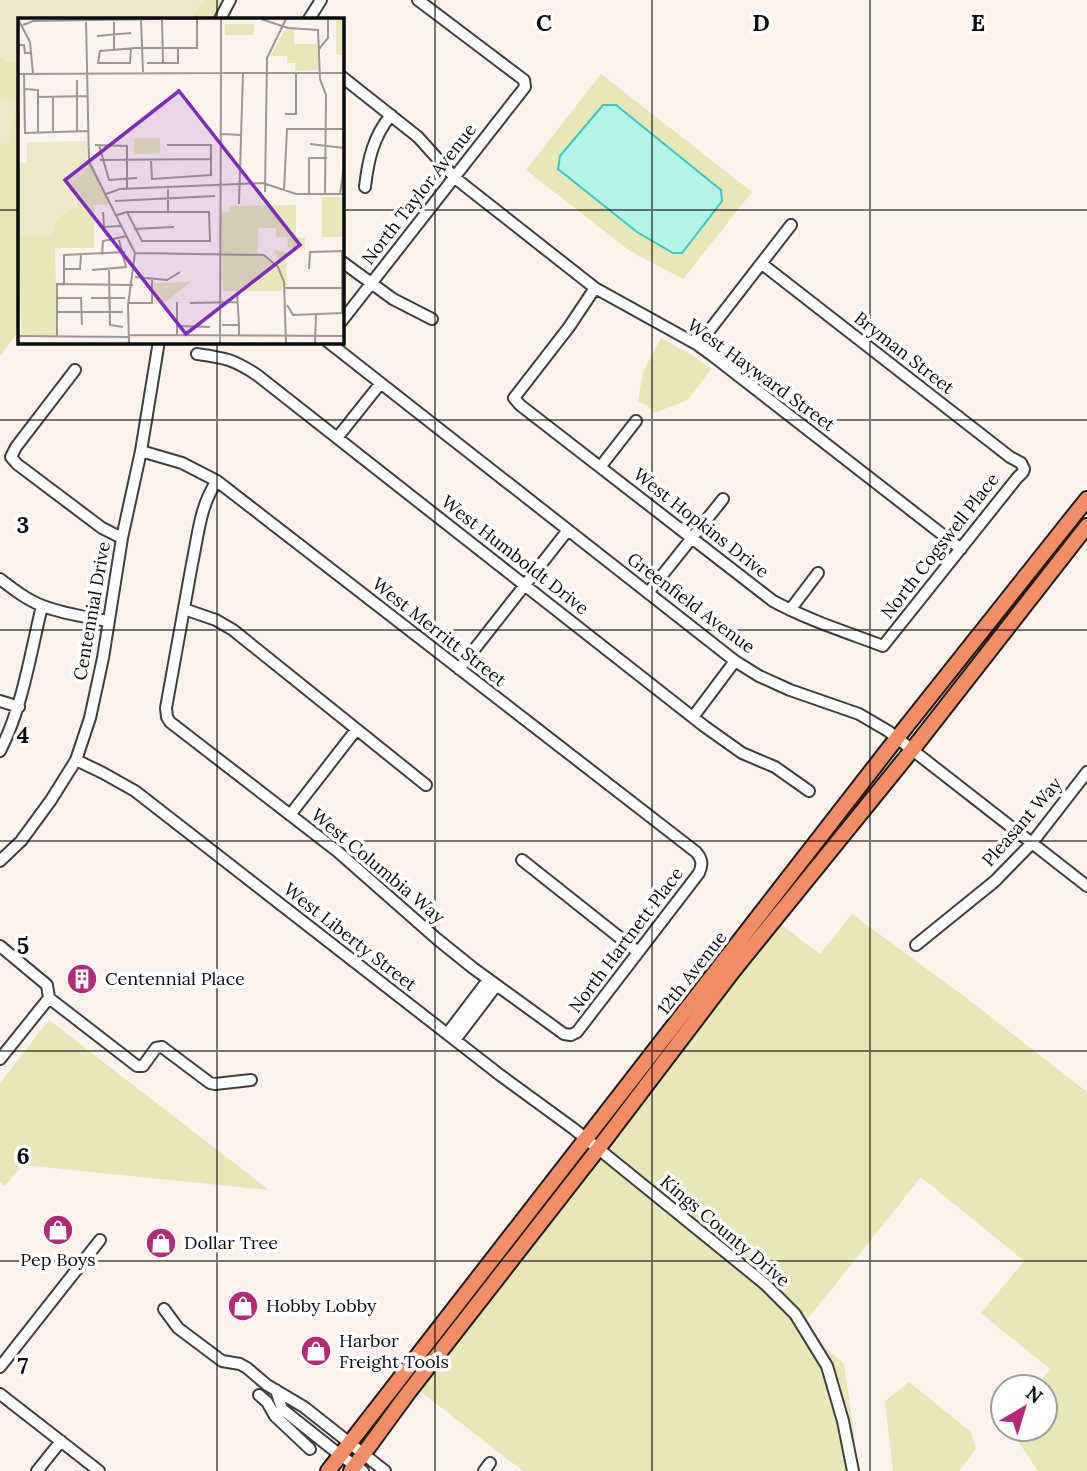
<svg xmlns="http://www.w3.org/2000/svg" width="1087" height="1471" viewBox="0 0 1087 1471" font-family="Lora,serif">
<rect width="100%" height="100%" fill="#fef2ec"/>
<path fill="#e7e7b7" d="M204,0H230L220,19H190Z
M0,57L7,61L19,64V331L0,356V142L8,143L16,102L0,99Z
M601,74L752,192L683,279L630,251L526,170Z
M661,338L693,356L711,369L688,400L654,413L647,405L638,401L643,372Z
M852,914L973,1003L1087,1092V1471H1038L1010,1429H1045V1387H1037L1050,1369L981,1313L1024,1261L921,1177L802,1326L844,1364L853,1425L858,1471H523L416,1388L592,1138L771,917L820,954Z
M49,1020L269,1190L23,1165L5,1186L0,1182V1083Z
M909,1382L971,1432L976,1449L959,1471H893L885,1401Z"/>
<path fill="#eee9c8" d="M0,0H204L190,19H19V64L7,61L0,57Z
M0,99L16,102L8,144L0,142Z"/>
<path fill="#b2f4ec" stroke="#3cc8bc" stroke-width="2" d="M603,105H616L721,190L722,201L682,253H673L637,232L558,169L560,156Z"/>
<g fill="none" stroke-linecap="round" stroke-linejoin="round">
<g stroke="#3f3f3f" stroke-width="14">
<path id="minor" d="M220,19L230,0
M309,19L321,0
M341,76L418,137L454,177L469,189L595,288L698,345L713,356L961,549
M365,187C368,160 373,137 391,115
M341,261L393,299L432,319
M595,288L569,327L514,398L520,405L773,601C808,620 846,632 883,646L1017,478L1023,472L1024,469L1021,463L1010,457L762,264
M341,322L525,87L524,80L418,0
M327,341L735,661L759,676L790,690L859,714L888,731L1087,886
M698,345L791,225
M197,354C225,358 233,359 257,375L704,726L742,753L775,767L809,791
M75,370L16,447L11,457L17,464L102,528L122,538
M337,438L380,384
M141,451L182,463L217,481L696,852C702,859 703,864 699,873L577,1032L571,1035L564,1034L473,968L437,939L337,851L170,722L167,717L166,708C175,660 183,612 192,564C198,536 200,505 217,481
M601,466L636,421
M0,579C13,589 27,600 43,606C63,614 87,617 108,621
M648,593L723,499
M184,609L216,620L233,630L426,785
M790,610L818,573
M459,669L568,530
M0,701L19,707
M693,717L735,661
M0,751C23,706 30,655 42,606
M76,760L103,773L135,791L500,1075L574,1129L765,1284L795,1314L827,1366L843,1421L853,1471
M290,815L356,730
M522,860L638,952
M0,861L21,841L51,800L76,760L90,718L103,658L122,538L141,451L159,341
M916,945L995,881L1032,843L1087,772
M0,946L47,985L49,998L137,1066H143L156,1048L162,1047L210,1083L215,1084L251,1080
M447,1034L488,980
M455,1040L496,986
M0,1059L49,998
M164,1309L178,1328L222,1361L240,1364L247,1368L267,1385L304,1407L385,1471
M0,1367L100,1240
M276,1390L282,1409L340,1455L363,1471
M0,1394L99,1471
M259,1395L267,1402L275,1416L310,1449
M37,1471L61,1441
M484,1471L490,1463"/>
</g>
<g stroke="#1d1d1d" stroke-width="18">
<path id="major" d="M328,1471L886,752L1087,499
M351,1471L408,1393L598,1149L733,971L912,750L1087,526"/>
</g>
<use href="#minor" stroke="#fff" stroke-width="10"/>
<use href="#major" stroke="#f38d66" stroke-width="14"/>
</g>
<path fill="none" stroke="#0c0c0c" stroke-width="2" stroke-opacity="0.55" d="M217,0V19M435,0V1471M652,0V1471M870,0V1471M0,210H19M341,210H1087M217,341V1471M0,420H1087M0,630H1087M0,841H1087M0,1051H1087M0,1261H1087"/>
<defs>
<g id="building-disc" transform="scale(1.575)"><circle r="9.5" fill="#b62a75" stroke="#fff"/><path d="M-4-6H4V6H1V3H-1V6H-4ZM-2.5-4.3h1.7v1.8h-1.7ZM.8-4.3h1.7v1.8H.8ZM-2.5-1h1.7V.8h-1.7ZM.8-1h1.7V.8H.8Z" fill="#fff"/></g>
<g id="shop-disc" transform="scale(1.575)"><circle r="9.5" fill="#b62a75" stroke="#fff"/><path d="M-5-2.5h2.3a2.7 3.5 0 0 1 5.4 0H5L5.5 6h-11ZM-1.5-2.5h3a1.5 2.3 0 0 0-3 0Z" fill="#fff"/></g>
</defs>
<g fill-rule="evenodd">
<use href="#building-disc" x="82" y="979"/>
<use href="#shop-disc" x="58" y="1230"/>
<use href="#shop-disc" x="161" y="1243"/>
<use href="#shop-disc" x="243" y="1306"/>
<use href="#shop-disc" x="316" y="1351"/>
</g>
<g text-anchor="middle" stroke-width="7" stroke-linejoin="round" paint-order="stroke">
<g font-size="18" fill="#0c0c0c" stroke="#fff">
<text transform="translate(419 194) rotate(-52)" y="6">North Taylor Avenue</text>
<text transform="translate(904 353) rotate(38)" y="6">Bryman Street</text>
<text transform="translate(761 375) rotate(36)" y="6">West Hayward Street</text>
<text transform="translate(701 523) rotate(38)" y="6">West Hopkins Drive</text>
<text transform="translate(940 546) rotate(-52)" y="6">North Cogswell Place</text>
<text transform="translate(515 555) rotate(38)" y="6">West Humboldt Drive</text>
<text transform="translate(691 603) rotate(37)" y="6">Greenfield Avenue</text>
<text transform="translate(92 611) rotate(-80)" y="6">Centennial Drive</text>
<text transform="translate(439 632) rotate(38)" y="6">West Merritt Street</text>
<text transform="translate(1022 822) rotate(-49)" y="6">Pleasant Way</text>
<text transform="translate(378 866) rotate(40)" y="6">West Columbia Way</text>
<text transform="translate(350 937) rotate(38)" y="6">West Liberty Street</text>
<text transform="translate(626 940) rotate(-53)" y="6">North Hartnett Place</text>
<text transform="translate(692 973) rotate(-52)" y="6">12th Avenue</text>
<text transform="translate(725 1231) rotate(40)" y="6">Kings County Drive</text>
</g>
<g font-size="18" fill="#0c0c0c" stroke="#fff" text-anchor="start">
<text x="105" y="985">Centennial Place</text>
<text x="184" y="1249">Dollar Tree</text>
<text x="58" y="1266" text-anchor="middle">Pep Boys</text>
<text x="266" y="1312">Hobby Lobby</text>
<text x="339" y="1347">Harbor<tspan x="339" dy="21">Freight Tools</tspan></text>
</g>
</g>
<g transform="translate(18 18)">
<rect width="326" height="326" fill="#fef2ec"/>
<path d="M318,1H325V37H318ZM207,6H236V17H207ZM276,11V26H299L301,52L277,53V45H269V38H252L267,12ZM116,120H142V135L116,136ZM71,139L93,186L76,187V230H37L39,319L4,318L0,218L32,217L40,200L59,188L57,171L52,174L49,168ZM304,179H325V219H304ZM278,187V219L287,220V232L270,229L269,219H258V210H240V235L259,246L262,243L256,232L268,234L269,268H264V273H205L203,195L211,194L212,188ZM173,264L145,286H136V265Z" fill="#e7e7b7"/>
<path d="M71,123L66,155L49,169L52,174L57,171L60,176L54,179L59,188L40,200L32,218H0V145H9V124Z" fill="#eee9c8"/>
<path fill="none" stroke="#9d9692" stroke-width="2" d="M0,1L12,24L15,56M68,1L71,144L117,235L110,287L111,325M123,1L125,54M144,1L145,45M148,1H179M243,1L270,10L300,12L302,61L308,77L307,176M96,4V32M5,7L15,3L142,1M79,18L113,15M0,27H6L7,35H14M113,31L112,45H80L82,33L118,30H179V1M301,31L310,20V1M129,45H160V31M203,55H326M0,56L203,55V1M6,56L7,115L71,113M6,71L20,72V114M20,79L70,78M35,79V113M267,96H278V55M59,113V62M203,116L224,117M292,126L326,130M77,127L109,128V171M81,127L91,162L119,160M82,142L193,141M133,143L134,161L193,157V127H149M266,172L269,111H326M247,174L249,40L268,1M88,176L102,171L245,165L278,176H326M291,176V140H309M322,176L326,148M97,183L197,178M221,186L225,55M85,194L86,209L104,208M150,194V171M99,197L109,194H191L192,223H124L109,194M116,211L156,209M117,235L246,237L260,249L266,264L268,325M84,237L85,223L109,218M45,251H62L63,237M291,251L292,234L326,233M74,252L108,249L101,222M91,252L92,307L105,309M117,259L149,262L162,254M46,266V237L107,234M267,270H325M219,275L221,307M39,280H63L64,307M73,280H107M110,285H134V262M172,285L219,284M269,287L275,297L324,295V233M38,294H105M204,307H221V317M159,308L192,309M111,317L326,318M159,317V284M0,318L111,319M39,319V266L115,267M202,325L203,55M297,325L298,297"/>
<path fill="#7b2cbf" fill-opacity="0.15" stroke="#7b2cbf" stroke-width="3.5" d="M161,73L282,227L168,316L47,162Z"/>
<rect width="326" height="326" fill="none" stroke="#0c0c0c" stroke-width="3.5"/>
</g>
<g font-size="23" text-anchor="middle" font-weight="bold" fill="#0c0c0c" stroke="#fff" stroke-width="7" stroke-linejoin="round" paint-order="stroke">
<text x="544" y="31">C</text>
<text x="761" y="31">D</text>
<text x="978" y="31">E</text>
<text x="23" y="533">3</text>
<text x="23" y="743">4</text>
<text x="23" y="954">5</text>
<text x="23" y="1164">6</text>
<text x="23" y="1374">7</text>
</g>
<g transform="translate(1024 1408) rotate(38)"><circle r="33" fill="#ffffff" stroke="#9e9e9e" stroke-width="2"/>
<path d="M0-5L12 26L0 18L-12 26Z" fill="#b62a75"/>
<text y="-10" font-size="19" font-weight="bold" text-anchor="middle" fill="#0c0c0c">N</text>
</g>
</svg>
